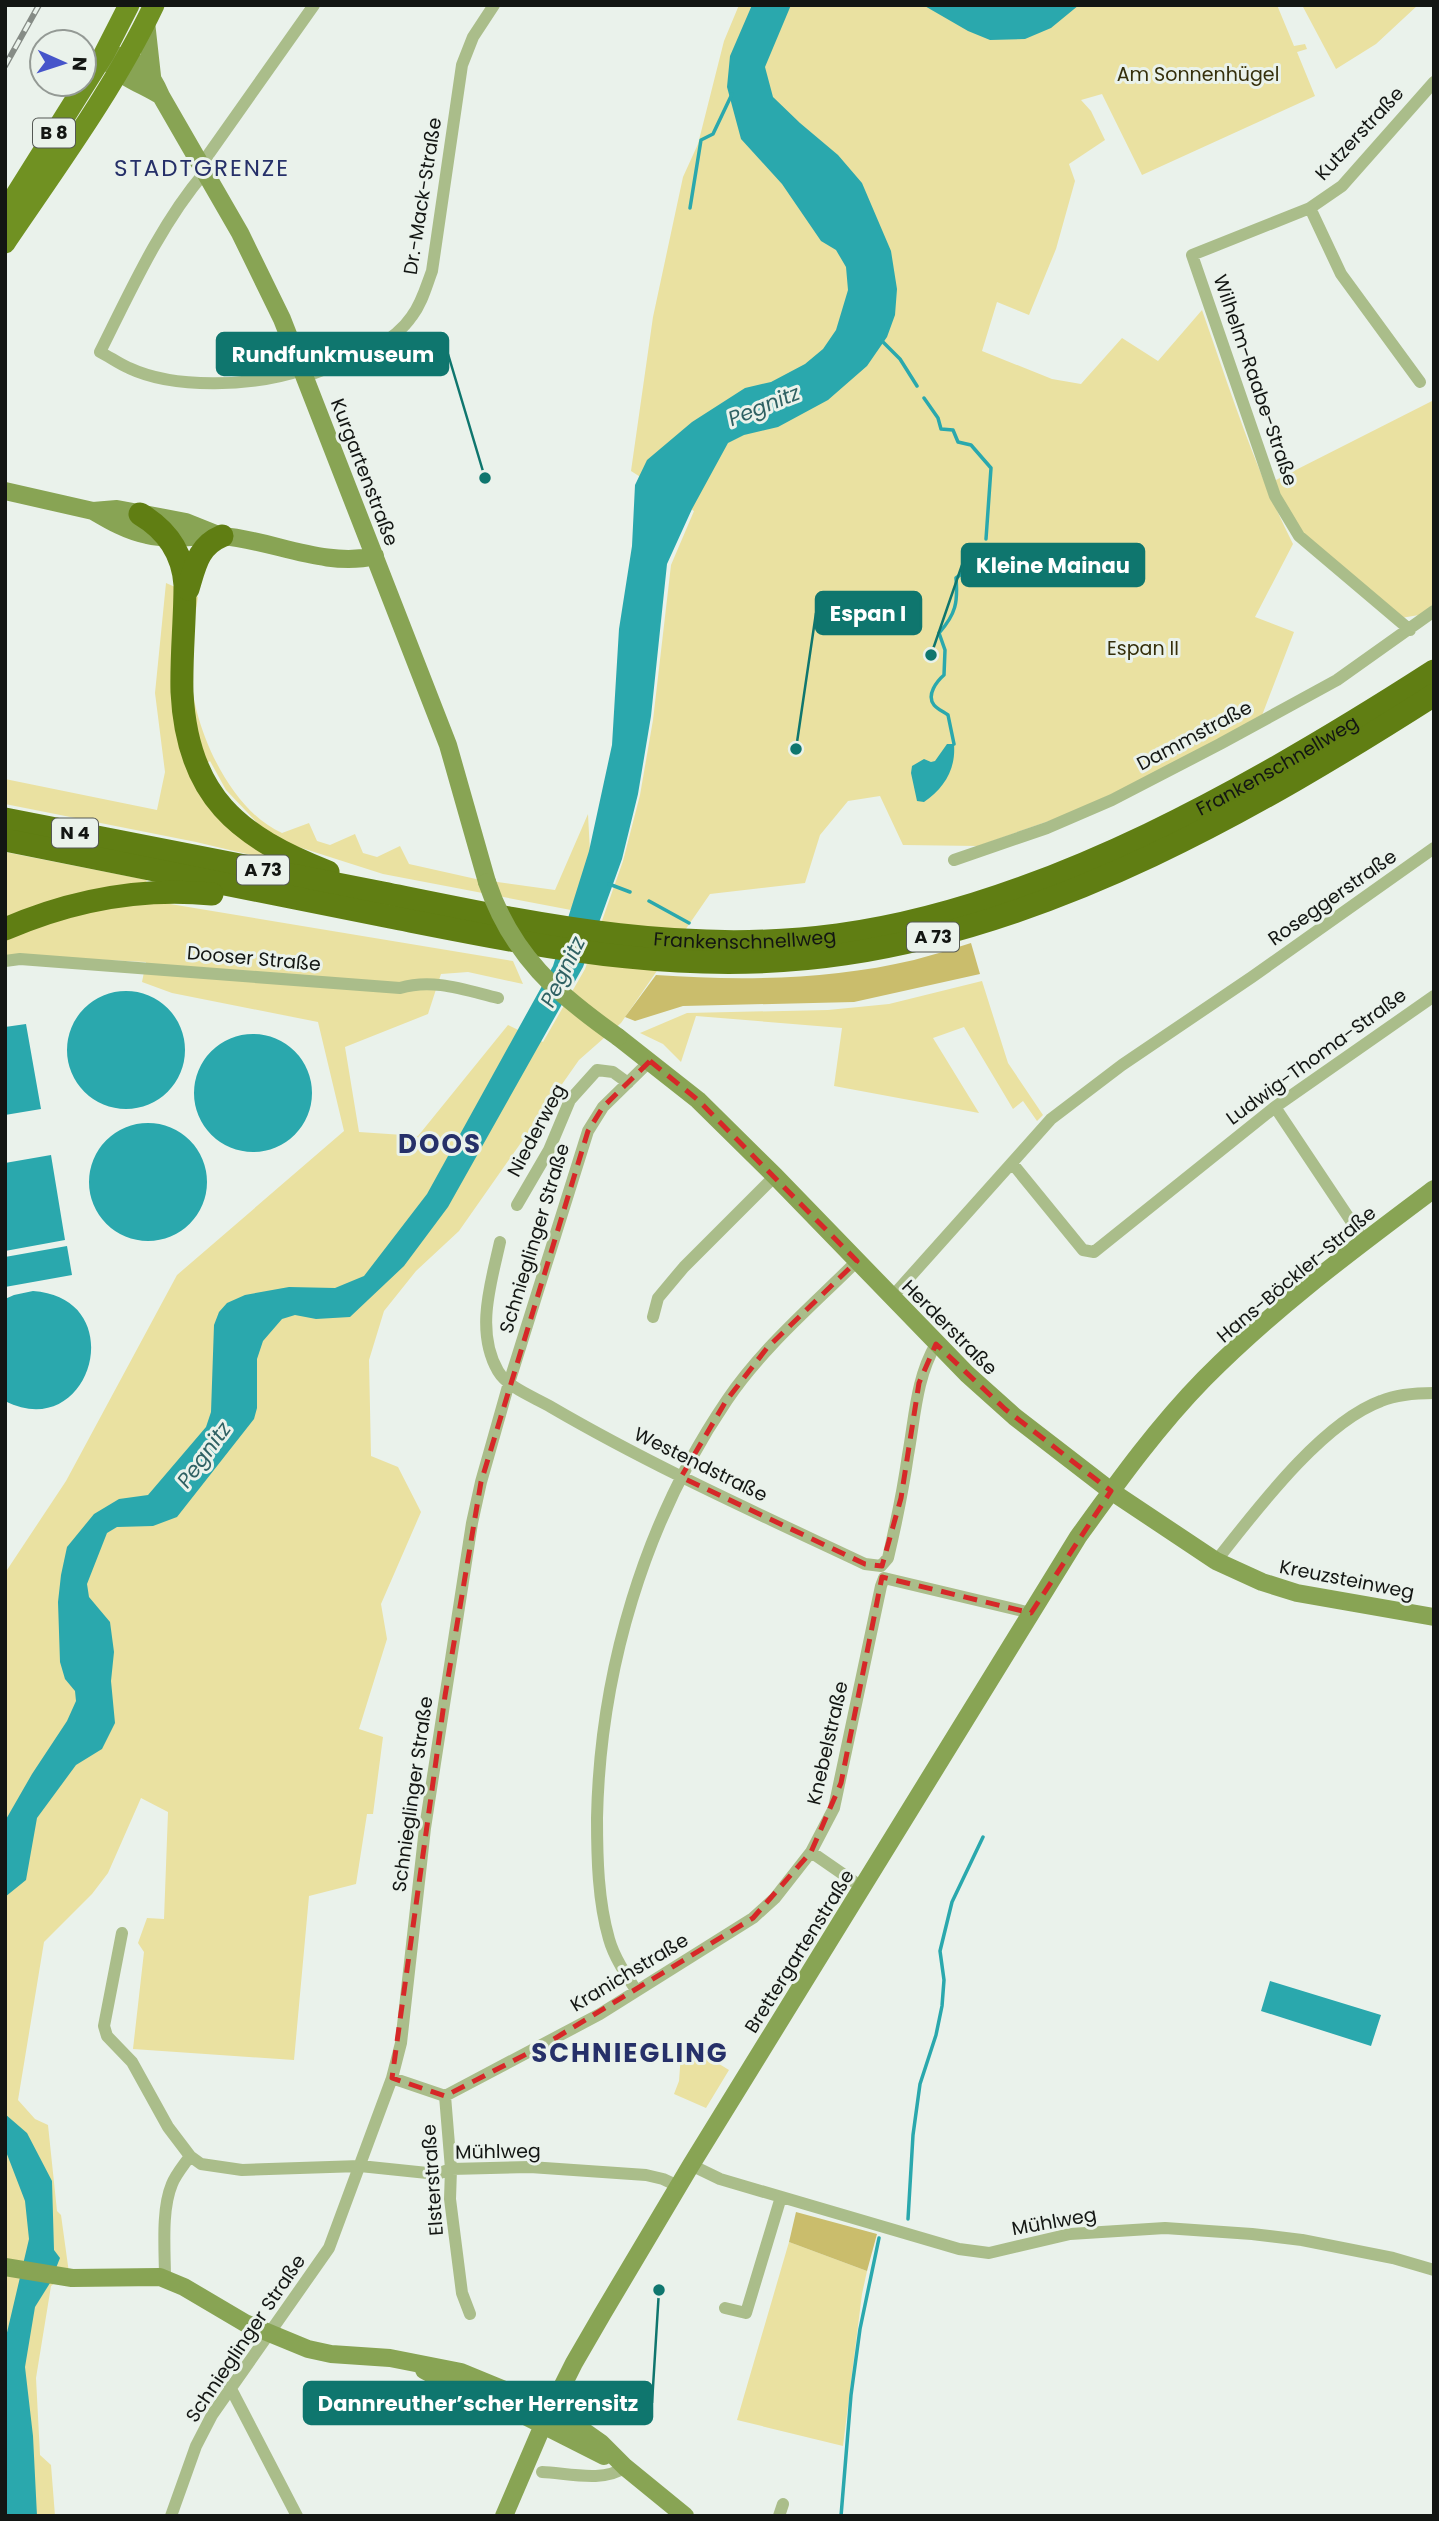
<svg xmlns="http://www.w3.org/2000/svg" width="1439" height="2521" viewBox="0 0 1439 2521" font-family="Poppins,sans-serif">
<rect width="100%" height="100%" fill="#eaf2eb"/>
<path fill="#eae1a1" d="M739,5H1277L1294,46L1305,44L1307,49L1297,52L1315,96L1142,175L1102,94L1081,100L1091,111L1105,140L1069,164L1075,181L1056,249L1029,315L997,302L982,351L1052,379L1081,384L1122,338L1158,361L1202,310C1230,390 1255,469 1293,544L1255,617L1294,632L1261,718L1129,786L1066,815L978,846L903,845L880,796L848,801L820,835L805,883L710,894L621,1023L579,1060L459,1231L416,1271L384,1311L369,1360L371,1456L398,1467L421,1512L381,1604L387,1639L359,1729L383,1737L373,1814H367L356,1884L309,1896L294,2060L133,2049L144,1952L138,1943L147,1918L164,1919L168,1812L141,1798L108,1873L92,1894L44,1942L18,2100L35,2119L48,2125L57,2211L61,2215L69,2273L51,2286L36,2378L40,2455L51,2465L55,2516H5V1573L66,1481L177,1275L344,1131L318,1022L172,993L142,982L146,962L28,956L5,958V935L140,899L513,961L523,984L468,972L441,974L428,1014L345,1047L359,1132L418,1136L508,1025L543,1042L585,969L623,861L640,795L653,720L671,565L694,511L631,471L653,317L683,177L698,144L724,41Z
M1302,5H1418L1376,44L1336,69Z
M1434,400V604L1419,615L1401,618L1303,533L1279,497L1274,481Z
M166,583L198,597C195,618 190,640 190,661C189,719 227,809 282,833L309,823L317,841L330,845L355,834L363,853L377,857L400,846L409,864L476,879L555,890L588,814L590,852L571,910L383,874L286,843L263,829L226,790L210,761L195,774L280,862L196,842L5,804V779L157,810L165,772L155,693Z
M5,852L147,880L146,882L5,923Z
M982,981L1008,1063L1043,1115L1037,1121L1023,1101L1013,1109L964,1027L933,1038L979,1113L834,1086L842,1028L696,1016L681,1062L663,1044L640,1033L687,1013L828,1010L889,1004Z
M698,2051L729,2070L706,2108L674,2094L679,2081L681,2054L693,2061Z
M789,2242L867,2271L862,2294L843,2446L737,2420Z"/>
<path fill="#cabd6c" d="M971,943L980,974L854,1002L683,1006L635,1021L625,1017L656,975C741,981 830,980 914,960C933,955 952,949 971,943Z
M796,2212L877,2234L867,2271L789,2242Z"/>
<path fill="#2aa8ad" d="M752,5H791L765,67L773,97L800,123L838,155L862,183L891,251L897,289L895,315L887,337L867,366L828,400L778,427L744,435L728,443L692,509L667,564L651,716L638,794L622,859L583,967L448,1207L404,1266L350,1317L316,1319L295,1315L282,1319L263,1341L257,1359V1408L254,1419L177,1517L153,1526L117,1527L107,1533L87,1584L89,1597L110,1622L114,1652L111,1681L115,1723L102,1749L76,1765L37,1818L26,1880L5,1897V1821L32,1774L67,1721L76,1701L75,1691L65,1679L60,1662L58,1602L61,1575L67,1547L94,1514L119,1499L148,1495L206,1427L211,1412L214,1325L219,1312L227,1303L245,1295L289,1287L335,1288L364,1276L427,1194L553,966L589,851L612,745L619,629L632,546L635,485L647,460L692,422L745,388L771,382L805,364L823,349L836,330L848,290L846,267L836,250L821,241L782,184L741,139L727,87L730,56Z
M923,5H1079L1051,28L1025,39L990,40L968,31Z
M947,744H954C956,770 944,788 924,802L917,801L911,773L912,766L924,759L931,762L935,761Z
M67 1050a59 59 0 1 1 118 0a59 59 0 1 1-118 0Z
M26,1024L41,1109L5,1115V1027Z
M194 1093a59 59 0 1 1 118 0a59 59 0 1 1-118 0Z
M89 1182a59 59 0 1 1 118 0a59 59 0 1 1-118 0Z
M51,1155L65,1240L5,1251V1163Z
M67,1246L72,1275L5,1287V1257Z
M33,1291C133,1298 91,1445 5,1401V1299L14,1295Z
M1270,1981L1381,2015L1371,2046L1261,2011Z
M5,2114L27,2133L52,2181L54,2250L60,2258L50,2283L35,2307L25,2367L33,2436L37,2516H5V2341L29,2239L25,2201L5,2149Z"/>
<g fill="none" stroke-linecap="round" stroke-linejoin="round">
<path stroke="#2aa8ad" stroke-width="3.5" d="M690,208L701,140L713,134L732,94
M882,341L900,359L917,386
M924,398L938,418L941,429L953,430L958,442L971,445L991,468L986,539
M954,744L948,715C944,712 937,709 934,705C926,695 937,681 944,675L945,650L939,633C956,614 958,602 956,578L972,566L983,551
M609,884L630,892
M649,901L689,923
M908,2219L913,2135L920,2084L936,2035L942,2006L944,1980L940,1951L952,1902L983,1837
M841,2516L851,2395L860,2329L879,2238"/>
<path stroke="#aabd8a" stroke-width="12" d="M201,165L314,5
M205,172C161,223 130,292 100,352C110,357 119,364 129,368C176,390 254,386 302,370
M1310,208L1341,274L1420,382
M305,377C341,362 389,350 412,316C422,303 426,287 432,271L462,65L473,37L494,5
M1410,630L1299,536L1275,496L1192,255L1310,208L1342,186L1434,82
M954,860L1047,828L1112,800L1220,744L1337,680L1434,611
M5,961L20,959L400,988C433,978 465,990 498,998
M1275,1107L1365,1242
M1012,1163L1083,1250L1094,1252L1275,1107L1434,996
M517,1205L549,1150L570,1100L597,1070L613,1072L628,1083
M500,1242C491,1283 475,1331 498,1371C508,1388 534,1397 551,1407C652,1466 759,1514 865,1564L881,1566L888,1558C896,1524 903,1490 908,1455C915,1417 916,1378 936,1344
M891,1298L1051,1119L1122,1065L1252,977L1434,848
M653,1317L658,1298L684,1267L775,1176
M1216,1561C1255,1512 1321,1423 1381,1401C1398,1394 1416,1393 1434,1393
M811,1852L863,1888
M122,1933L104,2026L107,2036L132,2062L168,2127L190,2156C184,2165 176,2174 172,2184C161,2210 165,2251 165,2279
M636,1990C626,1975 614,1957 609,1939C598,1901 597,1858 597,1818C600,1672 644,1522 727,1400C763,1347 812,1306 857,1261
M392,2078L445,2096L451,2169L450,2199L462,2293L470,2314
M445,2096L600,2014L753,1918L775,1898L811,1852L834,1808L881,1586L884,1578L1031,1613
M190,2156L201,2164L242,2170L360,2166L437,2174L451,2169L530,2167L646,2175L663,2179L678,2186
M691,2165L720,2179L959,2249L989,2253L1070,2234L1165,2228L1252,2234L1302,2240L1393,2258L1434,2270
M725,2308L746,2313L781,2197
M230,2387L297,2516
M542,2472C567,2473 604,2483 625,2467
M171,2516L196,2446L212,2415L329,2248L392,2078L401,2043L425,1828L472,1523L481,1482L509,1383L588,1131L603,1107L650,1061
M779,2516L783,2504"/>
<path stroke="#88a454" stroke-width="18" d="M146,22L152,76
M114,55C140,58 152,74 161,96L240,233L282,319L448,745L487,882
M109,62C121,78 144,85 161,96
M5,491L93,511L117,509L186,522L216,534
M93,511C110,521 127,531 147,535C172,541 197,535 222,536C272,540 325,568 375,556
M618,1037L698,1100L775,1176L967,1374L1015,1417L1111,1491L1216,1561L1262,1582L1297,1593L1434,1617
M5,2267L72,2278L160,2277L184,2287L245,2323L308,2349L331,2354L390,2358L461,2372L529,2400L584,2431L601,2443L625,2467L685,2516
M424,2370L450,2384L507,2407L604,2456
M504,2516L543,2425L574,2363L603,2313L691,2165L1078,1537C1117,1483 1157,1427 1204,1379C1274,1308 1354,1249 1434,1189"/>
<path stroke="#709122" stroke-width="21" d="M5,212L104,54L129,5
M5,243C57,166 114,89 154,5"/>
<g stroke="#607e13" stroke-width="23">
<path d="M140,514C167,530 183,553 185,585C185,621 181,656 182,692C187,796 238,837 328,872"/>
<path d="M188,589C195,566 198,546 222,536"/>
<path id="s1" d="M5,819C131,844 257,869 383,893C536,924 680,956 838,935C1045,907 1260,783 1434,671"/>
<path d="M5,840C133,866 261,892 390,917C543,947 687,978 845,954C1058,922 1254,810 1434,695"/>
<path d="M5,929C72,900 140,887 212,894"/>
</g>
<g stroke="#868c86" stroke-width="6">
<path id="rail" d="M5,66L39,5"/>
</g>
<use href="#rail" stroke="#eaf2eb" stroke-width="3.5" stroke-dasharray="10" stroke-linecap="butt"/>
<path stroke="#88a454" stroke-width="18" d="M487,882C512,956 557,994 618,1037"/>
</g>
<path fill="none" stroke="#d62828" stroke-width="5" stroke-dasharray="14 9" stroke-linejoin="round" d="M650,1061L698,1100L857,1261L767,1348L726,1401L681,1477L865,1564L882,1566L901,1498L919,1383L936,1344L1005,1409L1111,1491L1031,1613L882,1577L841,1783L811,1852L753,1918L544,2045L445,2096L392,2078L445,1696L481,1482L588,1131L603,1107Z"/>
<g text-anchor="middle" stroke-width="6" stroke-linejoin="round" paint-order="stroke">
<g fill="#eaf2eb" stroke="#545854" stroke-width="2">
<rect x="33" y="118.5" width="42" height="29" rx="5"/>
<rect x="52" y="818.5" width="46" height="29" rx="5"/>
<rect x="237" y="855.5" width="52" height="29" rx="5"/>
<rect x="907" y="922.5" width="52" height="29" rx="5"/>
</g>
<g font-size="18" font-weight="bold" fill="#131613">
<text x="54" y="139">B 8</text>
<text x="75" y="839">N 4</text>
<text x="263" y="876">A 73</text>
<text x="933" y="943">A 73</text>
</g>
<g font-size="19" fill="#352f0b" stroke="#eaf2eb">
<text x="1198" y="81">Am Sonnenhügel</text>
<text x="1143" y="655">Espan II</text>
</g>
<g font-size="19" fill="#131613" stroke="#eaf2eb">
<text transform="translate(1359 133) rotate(-47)" y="7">Kutzerstraße</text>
<text transform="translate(422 196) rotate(-81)" y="7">Dr.-Mack-Straße</text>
<text transform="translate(1256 380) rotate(71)" y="7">Wilhelm-Raabe-Straße</text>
<text transform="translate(365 472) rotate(69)" y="7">Kurgartenstraße</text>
<text transform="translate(1194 735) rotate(-28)" y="7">Dammstraße</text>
<text dy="7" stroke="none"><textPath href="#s1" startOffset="1318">Frankenschnellweg</textPath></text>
<text transform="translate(1332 897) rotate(-35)" y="7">Roseggerstraße</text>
<text dy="7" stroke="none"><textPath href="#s1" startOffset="751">Frankenschnellweg</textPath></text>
<text transform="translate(254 958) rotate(5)" y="7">Dooser Straße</text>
<text transform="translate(1316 1056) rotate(-36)" y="7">Ludwig-Thoma-Straße</text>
<text transform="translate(536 1130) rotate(-62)" y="7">Niederweg</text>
<text transform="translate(534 1238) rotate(-73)" y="7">Schnieglinger Straße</text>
<text transform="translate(1296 1274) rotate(-40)" y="7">Hans-Böckler-Straße</text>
<text transform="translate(950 1327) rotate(45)" y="7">Herderstraße</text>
<text transform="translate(701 1464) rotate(26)" y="7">Westendstraße</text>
<text transform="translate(1347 1579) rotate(11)" y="7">Kreuzsteinweg</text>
<text transform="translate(827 1743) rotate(-77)" y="7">Knebelstraße</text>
<text transform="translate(412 1794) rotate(-82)" y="7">Schnieglinger Straße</text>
<text transform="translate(799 1951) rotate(-58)" y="7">Brettergartenstraße</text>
<text transform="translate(629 1972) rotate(-31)" y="7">Kranichstraße</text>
<text transform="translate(498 2151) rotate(-1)" y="7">Mühlweg</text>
<text transform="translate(432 2180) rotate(-94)" y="7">Elsterstraße</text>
<text transform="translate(1054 2221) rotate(-10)" y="7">Mühlweg</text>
<text transform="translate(245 2338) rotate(-56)" y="7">Schnieglinger Straße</text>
</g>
<g font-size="21" font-style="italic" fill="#2f6163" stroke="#eaf2eb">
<text transform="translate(764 406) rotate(-22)" y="7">Pegnitz</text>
<text transform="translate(563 972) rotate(-64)" y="7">Pegnitz</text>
<text transform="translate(204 1455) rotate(-54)" y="7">Pegnitz</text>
</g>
<g font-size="23" letter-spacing="2" fill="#263069" stroke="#eaf2eb">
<text x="202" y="176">STADTGRENZE</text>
</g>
<g font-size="26" font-weight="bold" letter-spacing="2" fill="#263069" stroke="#eaf2eb">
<text x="440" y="1153">DOOS</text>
<text x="630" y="2062">SCHNIEGLING</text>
</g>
</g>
<path fill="none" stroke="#0f766e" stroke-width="2.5" d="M485 478L448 354M931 655L962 565M796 749L816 613M659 2290L652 2403"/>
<g fill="#0f766e" stroke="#eaf2eb" stroke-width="2.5">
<circle cx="485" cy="478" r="7"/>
<circle cx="931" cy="655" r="7"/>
<circle cx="796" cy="749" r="7"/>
<circle cx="659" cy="2290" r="7"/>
</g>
<g fill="#0f766e" stroke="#0f766e" stroke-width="2.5">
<rect x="217" y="333" width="231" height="42" rx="7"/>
<rect x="962" y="544" width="182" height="42" rx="7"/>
<rect x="816" y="592" width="105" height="42" rx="7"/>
<rect x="304" y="2382" width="348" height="42" rx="7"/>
</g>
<g font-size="21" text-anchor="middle" font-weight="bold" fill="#fff">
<text x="333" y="362">Rundfunkmuseum</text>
<text x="1053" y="573">Kleine Mainau</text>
<text x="868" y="621">Espan I</text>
<text x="478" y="2411">Dannreuther’scher Herrensitz</text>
</g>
<rect width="1439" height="2521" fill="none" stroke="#131613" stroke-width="14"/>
<g transform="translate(63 63) rotate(93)"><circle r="33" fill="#eaf2eb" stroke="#949a95" stroke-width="2"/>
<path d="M0-5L12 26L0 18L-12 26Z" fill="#4655ca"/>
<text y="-10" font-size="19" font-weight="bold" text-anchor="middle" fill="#131613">N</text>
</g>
</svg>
